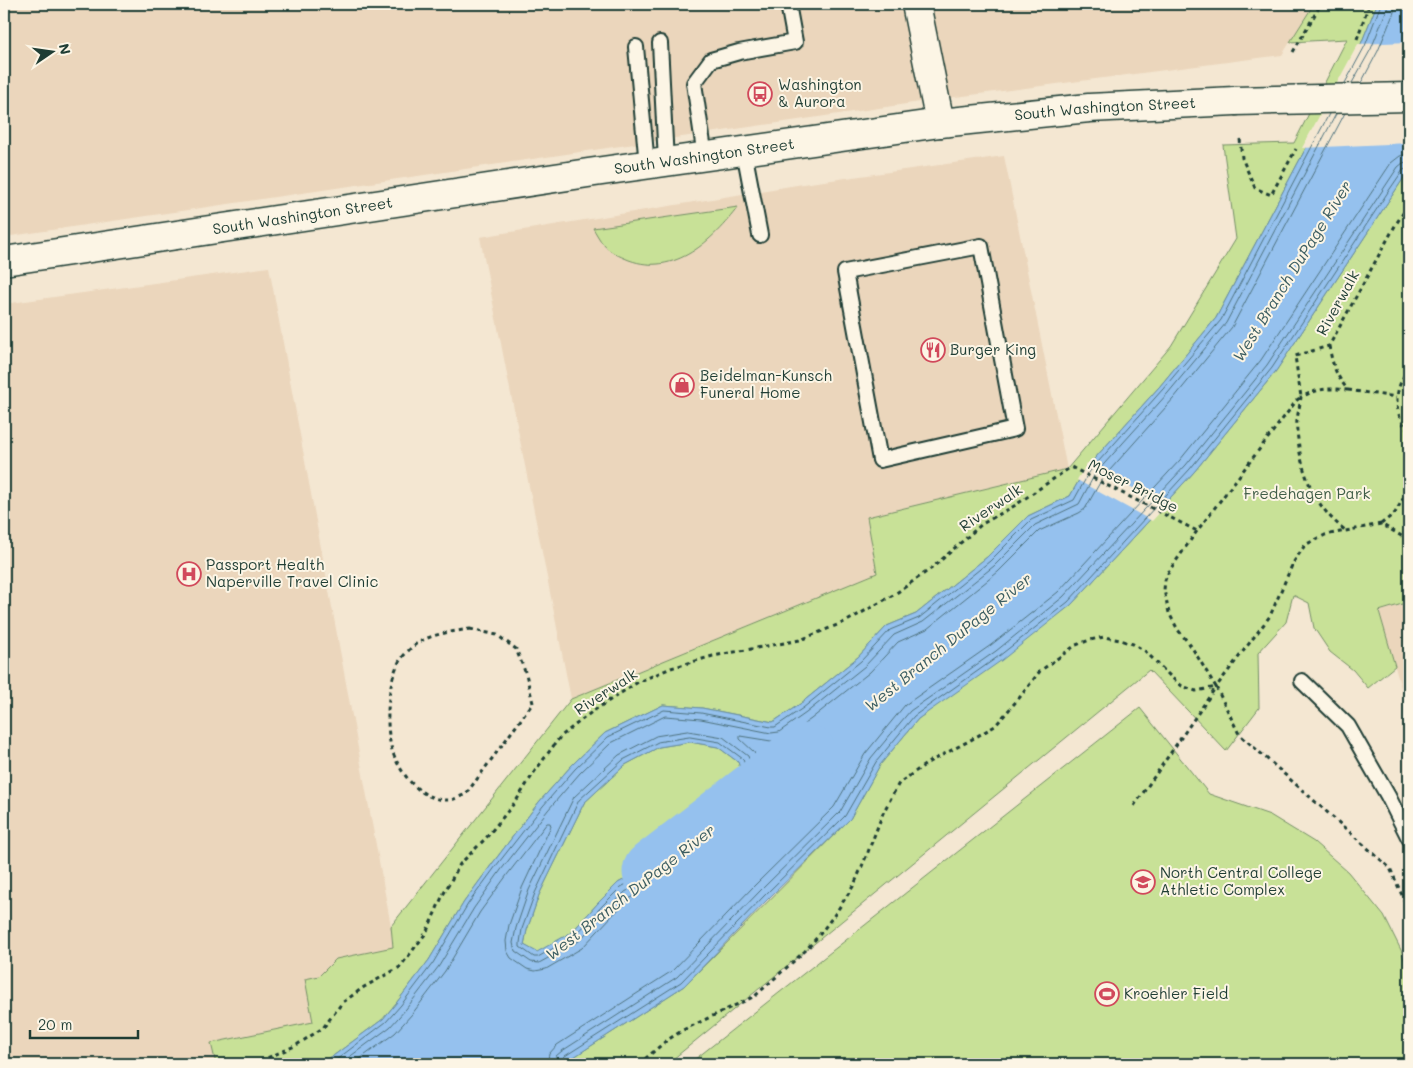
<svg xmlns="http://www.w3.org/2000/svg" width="1413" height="1068" viewBox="0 0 1413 1068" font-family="Mali,sans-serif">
<rect width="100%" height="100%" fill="#f4e7d2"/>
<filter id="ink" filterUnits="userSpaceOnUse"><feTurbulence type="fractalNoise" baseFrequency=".02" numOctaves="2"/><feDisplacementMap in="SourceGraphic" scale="10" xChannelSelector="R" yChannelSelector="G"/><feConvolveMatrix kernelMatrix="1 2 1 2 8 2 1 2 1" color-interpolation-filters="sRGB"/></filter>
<g filter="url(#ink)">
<path fill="#ebd6bc" d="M20,4H1314L1282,55L940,99L4,237V6Z
M1004,156L1067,469L867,517L877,573L571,699L480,237L803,184Z
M269,267L391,926L393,947L337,959L319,976L306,979L313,1022L211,1043L216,1064H4V304Z
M1409,603V716L1379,611Z"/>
<path fill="#c8e197" stroke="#748f66" d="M1314,4H1377L1361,44L1216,318L1160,386L1086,468L1070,496L1028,516L987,557L916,614L887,626L858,657L800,704L773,722L702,708L663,705L605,733L572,765L539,802L492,864L464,902L429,960L397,1002L383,1019L333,1056L317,1064H216L211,1043L313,1022L305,979L319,976L336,959L393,947L391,926L571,699L877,573L867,517L1067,469L1171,346L1236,239L1223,145L1294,143L1347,39L1290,42Z
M1409,170V602L1379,611L1395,666L1368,688L1353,670L1330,652L1314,628L1309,603L1293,595L1286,622L1258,653L1259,708L1226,751L1149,670L667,1064H563L684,986L850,819L880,765L918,719L1071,605L1194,472L1276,371Z
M738,207C713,240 675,277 629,260C607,251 605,249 593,228Z
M1140,708L1209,794L1270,815L1314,842L1348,872L1384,916L1401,950L1409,975V1064H689Z
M690,742L718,747L738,762L744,779V795L732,814L707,826L653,864L618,883L598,903L572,932L537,953L524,945L527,930L539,895L584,803L625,765L659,747Z"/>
<path fill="#95c1ee" stroke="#668ca4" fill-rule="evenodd" d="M1377,4H1409V170L1276,371L1194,472L1071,605L1002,660L918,719L880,765L850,819L768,899L684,986L563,1064H317L333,1056L383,1019L397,1002L429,960L464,902L492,864L539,802L572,765L605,733L663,705L702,708L773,722L800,704L858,657L887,626L916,614L987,557L1028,516L1070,496L1086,468L1160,386L1216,318L1361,44ZM690,742L718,747L738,762L744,779V795L732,814L707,826L653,864L618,883L598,903L572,932L537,952L524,945L527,930L539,895L584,803L625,765L659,747Z"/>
<path fill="#f4e7d2" d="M1409,42V143L1302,148L1358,44Z
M1087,463L1166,506L1152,521L1077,480Z"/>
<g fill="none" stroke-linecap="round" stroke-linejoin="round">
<path stroke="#4e727e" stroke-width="1" d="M1345,83L1365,46L1381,4
M1352,83L1371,49L1387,9L1388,4
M1361,83L1378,51L1394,12L1395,4
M688,731L723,737L748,756L755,777V796L753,801L742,820L737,824L712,836L659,873L625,892L606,911L579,941L539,963L531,962L515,951L513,943L516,928L529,890L574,797L619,755L656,736Z
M690,737L720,742L743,759L749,778V795L736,817L709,831L656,868L621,887L602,906L575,936L538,957H534L520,947V943L522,929L535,893L579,800L623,760L658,742Z
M327,1064L336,1060L386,1022L401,1005L433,963L468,904L496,866L543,806L575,769L608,737L664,710L701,713L771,727H775L803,708L861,661L890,630L919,618L990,561L1031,520L1074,500L1090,471L1163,389L1221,320L1329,114
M340,1064L390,1027L406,1009L439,966L474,908L501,870L548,810L580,773L611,743L665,716L701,719L771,733L779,732L806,713L865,666L894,635L923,622L994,566L1035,525L1079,504L1095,474L1168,393L1226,323L1336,114
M353,1064L395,1033L412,1014L445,971L480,912L507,875L547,823H550L551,826L522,888L509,925L506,941L507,951L511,958L527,969L535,971L546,969L582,948L612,916L629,899L663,880L716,842L741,831L746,826L761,801L763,777L754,752L740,739V736L771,741L777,740L784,738L811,719L870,672L898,642L927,629L998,572L1039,531L1079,513L1085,509L1102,479L1174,398L1232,327L1345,113
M547,1064L549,1054L557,1045L672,971L754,886L834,807L865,754L905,705L991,645L1058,592L1180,460L1261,360L1391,163L1400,156L1409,154
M554,1064L556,1056L562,1051L677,977L760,891L840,812L871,758L910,711L996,651L1063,597L1186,465L1267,365L1398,167L1403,163L1409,161
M560,1064L561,1060L565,1056L681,982L764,896L845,816L876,762L914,716L999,656L1068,602L1190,469L1272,368L1388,192L1403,170L1409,168"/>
<path stroke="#95c1ee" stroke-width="65" d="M655,872L805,756"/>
<g stroke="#1f3d34" stroke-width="18">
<path id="lane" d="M660,43L666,162
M636,47L647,165
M744,151L760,235
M705,157L694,83L711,60L739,52L795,42L788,4
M981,246L1015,429L880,460L845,272Z
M1302,681L1348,726L1388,796L1409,838"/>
</g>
<g stroke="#1f3d34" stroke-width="31">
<g id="secondary">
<path d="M916,4L940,123"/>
<path id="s1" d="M4,261L588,173L940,123L1089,108L1235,101"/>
</g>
</g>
<path stroke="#1f3d34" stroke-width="3" stroke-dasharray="4 4" stroke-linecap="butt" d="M1357,39L1369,4
M1293,52L1321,4
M1240,139L1242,158L1255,188L1271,195L1296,149
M1329,346C1333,366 1335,374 1348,390C1326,388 1321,388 1301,397C1300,405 1298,412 1297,420C1296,429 1298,438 1299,447C1304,480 1318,510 1345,530
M1409,369C1394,386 1392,414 1409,431
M1348,390L1396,397
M1409,482L1404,497L1395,513L1381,524L1405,538L1409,542
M1404,497L1409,499
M1404,498L1409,530
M1381,524L1325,535L1305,545L1293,563L1270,616L1216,687L1239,734L1390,868L1409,911
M470,629L497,635L516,649L526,674L533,703L466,794C461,796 454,800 448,800C421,801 400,774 392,750C385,727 387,686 398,664C400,659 406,653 410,649C425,634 451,632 470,629Z
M1216,687L1191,646L1178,630L1169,613L1164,590L1165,580L1169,571L1197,531L1297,400L1301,397L1295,356L1329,346L1396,224L1409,204
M1134,806L1216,687
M253,1064L295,1046L323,1028L342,1003L364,987L400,967L426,933L443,895L460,864L486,838L516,801L535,771L560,737L593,711L638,682L671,668L713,656L800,640L847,621L895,594L932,568L982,524L1014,506L1071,467L1197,531
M639,1064L666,1041L683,1030L755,996L805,951L820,934L835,914L854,885L868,852L883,813L899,783L929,762L967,742L995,726L1020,697L1040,671L1076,645L1090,640L1104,637L1120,640L1133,644L1145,651L1172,678L1182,686L1196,691L1216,687"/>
<use href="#lane" stroke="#fcf5e5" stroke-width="14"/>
<use href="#secondary" stroke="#fcf5e5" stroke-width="28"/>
<g stroke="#1f3d34" stroke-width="31" stroke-linecap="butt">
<path id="secondary-bridge" d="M1235,101L1409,97"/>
</g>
<use href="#secondary-bridge" stroke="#fcf5e5" stroke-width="28"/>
</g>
</g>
<defs>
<g id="bus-ring" transform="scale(1.25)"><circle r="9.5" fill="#fcf5e5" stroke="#d1495b" stroke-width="1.5"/><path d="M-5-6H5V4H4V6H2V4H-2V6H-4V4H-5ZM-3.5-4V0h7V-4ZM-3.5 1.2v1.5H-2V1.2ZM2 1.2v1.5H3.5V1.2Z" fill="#d1495b"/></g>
<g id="restaurant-ring" transform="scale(1.25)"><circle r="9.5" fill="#fcf5e5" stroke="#d1495b" stroke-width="1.5"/><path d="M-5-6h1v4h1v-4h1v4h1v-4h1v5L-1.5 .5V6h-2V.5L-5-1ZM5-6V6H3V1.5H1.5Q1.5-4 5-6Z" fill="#d1495b"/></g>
<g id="shop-ring" transform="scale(1.25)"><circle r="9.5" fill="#fcf5e5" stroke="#d1495b" stroke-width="1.5"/><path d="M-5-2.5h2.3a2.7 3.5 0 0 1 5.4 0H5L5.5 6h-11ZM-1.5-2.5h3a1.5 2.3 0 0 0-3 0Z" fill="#d1495b"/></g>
<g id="hospital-ring" transform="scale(1.25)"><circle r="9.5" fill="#fcf5e5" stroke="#d1495b" stroke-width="1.5"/><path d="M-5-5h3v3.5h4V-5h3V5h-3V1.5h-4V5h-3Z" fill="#d1495b"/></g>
<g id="university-ring" transform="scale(1.25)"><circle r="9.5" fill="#fcf5e5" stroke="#d1495b" stroke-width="1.5"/><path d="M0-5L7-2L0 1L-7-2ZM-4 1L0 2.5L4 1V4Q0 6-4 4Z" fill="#d1495b"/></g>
<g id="stadium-ring" transform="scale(1.25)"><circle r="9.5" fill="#fcf5e5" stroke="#d1495b" stroke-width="1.5"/><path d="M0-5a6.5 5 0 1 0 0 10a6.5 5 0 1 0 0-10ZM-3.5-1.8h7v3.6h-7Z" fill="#d1495b"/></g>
</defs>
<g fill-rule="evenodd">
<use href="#bus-ring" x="760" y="94"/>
<use href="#restaurant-ring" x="933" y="350"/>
<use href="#shop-ring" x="682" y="385"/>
<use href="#hospital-ring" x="189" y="574"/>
<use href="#university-ring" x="1143" y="882"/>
<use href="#stadium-ring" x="1107" y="994"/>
</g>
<g text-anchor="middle" stroke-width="4" stroke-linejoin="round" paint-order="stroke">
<g font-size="15" fill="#1f3d34" stroke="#fcf5e5" text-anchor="start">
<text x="778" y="90">Washington<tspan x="778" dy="17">&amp; Aurora</tspan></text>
<text x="950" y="355">Burger King</text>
<text x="700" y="381">Beidelman-Kunsch<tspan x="700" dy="17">Funeral Home</tspan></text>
<text x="206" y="570">Passport Health<tspan x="206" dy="17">Naperville Travel Clinic</tspan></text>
<text x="1160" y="878">North Central College<tspan x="1160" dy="17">Athletic Complex</tspan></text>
<text x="1124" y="999">Kroehler Field</text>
</g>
<g font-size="15" fill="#1f3d34" stroke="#fcf5e5">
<text dy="5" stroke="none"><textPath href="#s1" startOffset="1112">South Washington Street</textPath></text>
<text dy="5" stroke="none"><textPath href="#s1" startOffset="708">South Washington Street</textPath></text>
<text dy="5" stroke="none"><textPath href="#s1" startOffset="302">South Washington Street</textPath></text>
<text transform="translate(1338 303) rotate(-61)" y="5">Riverwalk</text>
<text transform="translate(1133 486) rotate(27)" y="5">Moser Bridge</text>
<text transform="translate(991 508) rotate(-34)" y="5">Riverwalk</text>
<text transform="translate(606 692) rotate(-33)" y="5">Riverwalk</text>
</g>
<g font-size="15" fill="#415e48" stroke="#fcf5e5">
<text x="1307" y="499">Fredehagen Park</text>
</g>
<g font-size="16" font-style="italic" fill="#3c5e62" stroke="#fcf5e5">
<text transform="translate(1292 271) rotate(-58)" y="6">West Branch DuPage River</text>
<text transform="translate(948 642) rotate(-39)" y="6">West Branch DuPage River</text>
<text transform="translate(630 892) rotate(-38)" y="6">West Branch DuPage River</text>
</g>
</g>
<rect width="1413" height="1068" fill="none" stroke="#fcf5e5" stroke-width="20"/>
<rect x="10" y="10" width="1393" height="1048" fill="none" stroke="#1f3d34" stroke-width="2" filter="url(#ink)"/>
<g transform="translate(52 52) rotate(77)" stroke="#fcf5e5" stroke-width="4" paint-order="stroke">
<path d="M0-4L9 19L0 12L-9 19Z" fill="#1f3d34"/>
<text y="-8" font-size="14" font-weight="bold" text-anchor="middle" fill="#1f3d34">N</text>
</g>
<path d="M30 1030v8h108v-8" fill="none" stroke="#1f3d34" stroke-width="2.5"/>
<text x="38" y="1030" font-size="15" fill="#1f3d34" stroke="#fcf5e5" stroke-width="4" paint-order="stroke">20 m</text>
</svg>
